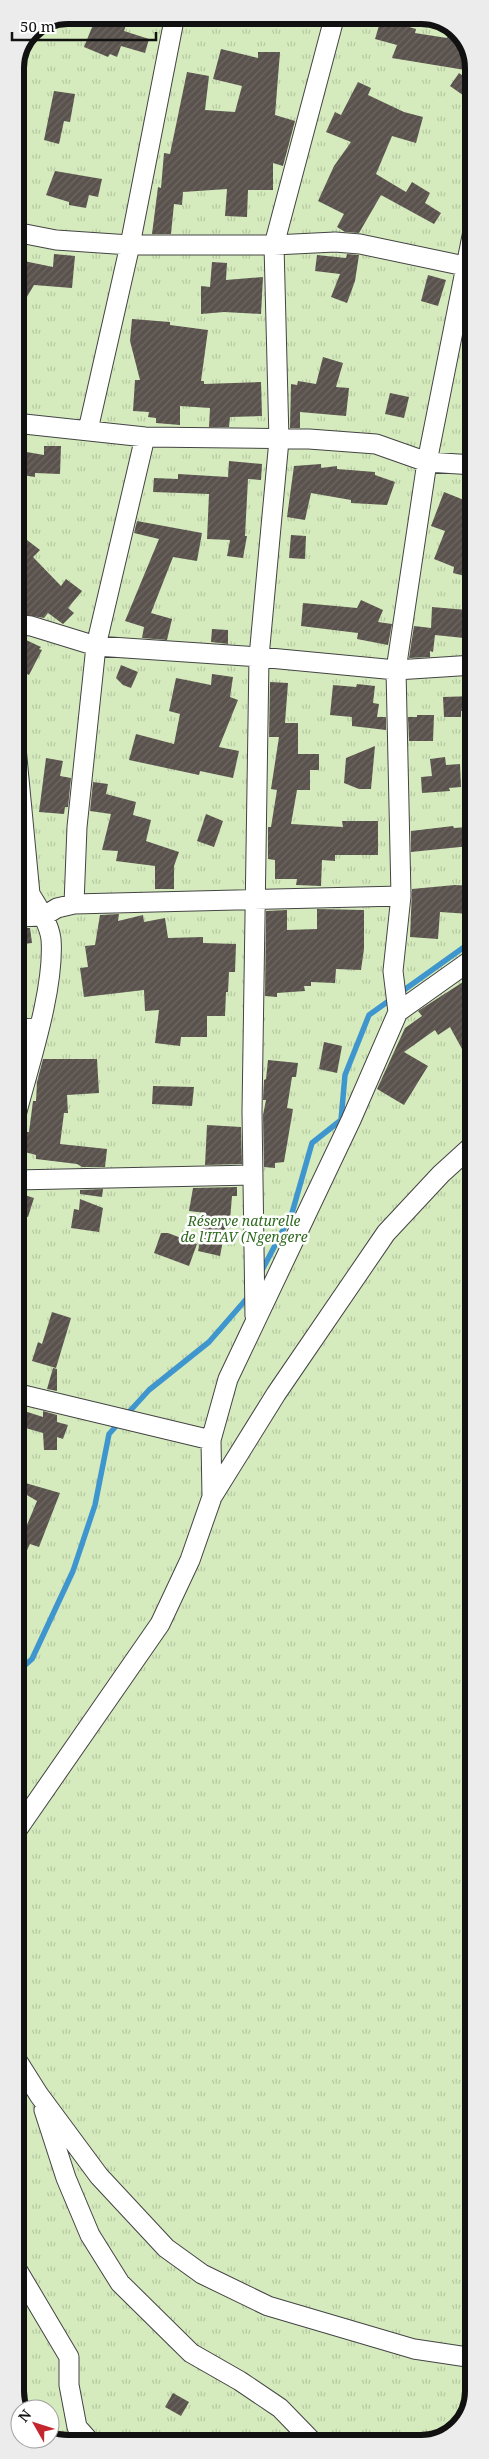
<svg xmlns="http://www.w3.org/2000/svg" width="489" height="2459" viewBox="0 0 489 2459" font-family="'Noto Serif',serif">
<defs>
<pattern id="grass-tufts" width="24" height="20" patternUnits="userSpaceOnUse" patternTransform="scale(1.25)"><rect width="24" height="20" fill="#d5ebbd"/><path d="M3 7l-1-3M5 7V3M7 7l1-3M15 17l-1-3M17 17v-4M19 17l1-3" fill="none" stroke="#b6c8a1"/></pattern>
<pattern id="building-hatch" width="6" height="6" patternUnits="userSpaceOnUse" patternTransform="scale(1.25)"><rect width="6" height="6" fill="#5a524d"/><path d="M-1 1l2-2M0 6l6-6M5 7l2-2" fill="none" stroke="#6d6662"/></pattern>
</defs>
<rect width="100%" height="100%" fill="#fffdf5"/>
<path fill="url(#grass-tufts)" d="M68,15H428L458,30L474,61V2391L461,2426L428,2444H61L50,2438V2409H21L15,2398V68L31,30Z"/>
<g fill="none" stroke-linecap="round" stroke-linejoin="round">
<path stroke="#3f96cf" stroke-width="5.5" d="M260,1274L292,1213L312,1143L341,1120L345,1075L369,1015L474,940
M15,1674L32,1659L73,1571L95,1505L109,1434L149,1390L209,1342L249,1296"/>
</g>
<path fill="url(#building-hatch)" d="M97,15H106L120,21V22L126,25L124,31L149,39L145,53L121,46L117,57L110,54L108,57L84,47Z
M381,19L416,29L415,33L447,38L448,36L462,38L469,51L465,70L392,58L397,45L375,39Z
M221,49L258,58V52H280L275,115L295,121L283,166L273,163V190H248L247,217L225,216L227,189L183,192L182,205L174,204L171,234H152L158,187L161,188L164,153L170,154L187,72L209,76L205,110L235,112L242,86L213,79Z
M459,73L474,84V88L467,98L450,86Z
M358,82L371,88L368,95L404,112L423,117L416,143L392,136L376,174L406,192L412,182L430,193L425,203L441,213L434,224L381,195L359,233L345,232L337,227L344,214L318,201L334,166L351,142L326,132L335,112L341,115Z
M54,91L75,94L70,122L64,121L59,144L44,140Z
M55,171L102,179L98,197L89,195L86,208L69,205V202L46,195Z
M54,254L75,256L72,288L34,285L15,317V276L19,260L53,267Z
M347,254L359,255L355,281L347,303L331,297L340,274L315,271L317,255L346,258Z
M212,262L227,263L226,280L263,277L261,314L224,312L201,314V286L210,287Z
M428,275L446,280L438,306L421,301Z
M132,319L170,322V325L208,330L201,381H204V384L261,382L262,416L230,417L229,427H209L210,408L180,406V425L156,423V418L148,417L149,412L133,411L135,380H140L130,341Z
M323,357L343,363L336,387L349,388L346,416L300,412V428H290L291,384L297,385L298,381L316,384Z
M390,393L409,397L404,418L385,414Z
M44,446H61L60,474L35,473V477L15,474V450L44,455Z
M229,461L262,464L261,480L248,479L245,536H247L243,558L227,556L230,540L207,539L209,494L153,492L154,478L178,479V474L228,477Z
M321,464V468L337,466V469L375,472V475L395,482L387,505L351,503V500L311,493L305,520L287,517L294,466Z
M444,492L474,504V557L469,577L453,573L454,567L434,559L445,531L431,526Z
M137,521L202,533L197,561L173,557L151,613L172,619L167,640L142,638L144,627L125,621L159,539L134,533Z
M291,535L306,536L305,559L289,558Z
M27,540L40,550L33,557L61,586L66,579L82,591L68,608L74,613L63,624L48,613L44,618L15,613V546L21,548Z
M361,600L383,610L378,622L392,624L388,645L357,639L358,633L301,626L303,603L357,608Z
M432,607L467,610L464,638L435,635L433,652L430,651V657L409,658L414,626L431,628Z
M212,629L228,630V644L211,642Z
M15,635L26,637L24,639L41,647L39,649L42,650L29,675L15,668Z
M121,665L138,672L131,688L123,685L116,678Z
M212,674L233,677L230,697L238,700L219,747L239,751L233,778L200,771L199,775L129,760L136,734L174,744L180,714L169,711L176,678L211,685Z
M270,682L288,683L285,723H298V754H319V770H310V790H297L291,824L343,827L342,821H378V855H335V861L322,860L321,886L296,885L297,879H275V860L268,859V827H271L277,790L271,789L279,737H269Z
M357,684L375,686L373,703L379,704L377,717H386V730L352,726V717L330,715L333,685L356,687Z
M474,696V709L461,711V717H444L443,697Z
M417,715H434L433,741H409L408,717H417Z
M375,746L371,789H359L344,783L346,758Z
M445,757L446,765L460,764L461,787L449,788L450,791L422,793L421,777L432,776L430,759Z
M46,758L63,761L60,776L71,778L68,807H65L64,814L39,812Z
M93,782L108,784L106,794L136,802L133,815L151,820L146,841L179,852L174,866V889H155V866L116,861L118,851L102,850L111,814L90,811Z
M206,814L223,821L214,847L197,841Z
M453,826L454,828L468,827L470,846L411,852V831Z
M455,885L472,886L470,914L440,912L438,939L410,937L412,889Z
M317,909L364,910V949L361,970L336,969L335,983L311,982V986H304L305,991L277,993V997L265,996L266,911L287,910V930L317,929Z
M119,914L118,921L143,915L144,922L165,918L168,938L203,937V943L236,944L235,972H229L228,992H226L225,1016H207V1037H181L180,1046L155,1043L159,1010L145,1011L144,990L84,997L80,968L88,967L85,946L95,945L100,915Z
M15,928H30L32,943L15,945Z
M463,982L474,999V1071L450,1027L438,1035L435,1030L404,1052L428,1066L404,1105L377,1089L405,1028L422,1016L418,1011Z
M324,1042L342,1046L337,1073L319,1069Z
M43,1059H97L99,1093L67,1095L68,1113H64L60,1144L107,1149L105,1167H82L77,1164L36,1159V1155L21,1151L25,1132H29L33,1101H36L37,1082Z
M268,1060L298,1063L296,1077H292L287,1108L293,1109L284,1162L275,1163V1168L264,1167L263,1115L266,1100H263L264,1080L266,1079Z
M153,1086L194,1087L192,1106L152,1104Z
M207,1125L241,1127L242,1164L205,1165Z
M237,1187V1196H232L230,1220H227L220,1256L198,1251L206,1213L189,1211L193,1188Z
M103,1189L102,1197L80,1194V1190Z
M15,1192L34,1198L28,1217L15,1213Z
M80,1199L103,1208L99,1232L71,1228L74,1209L79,1210Z
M161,1233H168L197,1244L189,1266L154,1253Z
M52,1312L71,1318L56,1368L32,1361L38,1342L42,1344Z
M53,1368L57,1369V1391L47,1389Z
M15,1408L43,1417V1411L57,1415V1422L68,1425L63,1439L57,1437V1450H44L43,1433L15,1425Z
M15,1480L60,1493L39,1547L30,1544L15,1575V1527L24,1532L37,1501L15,1488Z
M173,2393L189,2402L181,2416L165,2407Z"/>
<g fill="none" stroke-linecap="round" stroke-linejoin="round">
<g stroke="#444" stroke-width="21">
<path id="minor" d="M15,232L56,240L130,245H274L335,242L360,244L474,268
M15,423L145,437L309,439L376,444L427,462L474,465
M88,430L130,245L175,15
M15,624L31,626L96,646L259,657L396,670L474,665
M15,737L30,894C38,907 49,923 51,939C55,989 28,1068 15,1119
M74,904L77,827L96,646L145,437
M15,917L44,916L57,908L74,904L401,896
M398,1012L474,958
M15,1029L38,1028
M15,1180L253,1175
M255,1316L252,1112L259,657L279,440L274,245L335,15
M15,1393L211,1440
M212,1497L211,1440L228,1379L351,1120L398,1012L393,971L401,896L396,670L427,462L474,226
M15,1833L160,1624L190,1560L212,1497L276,1394L386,1233L441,1174L474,1144
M15,2057L39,2095L99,2176L166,2248L202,2274L268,2306L414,2349L474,2358
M44,2110L66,2178L90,2235L120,2283L191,2353L240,2381L280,2408L315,2444
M15,2266L69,2357V2385L77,2427L92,2444"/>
</g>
<use href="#minor" stroke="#fff" stroke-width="19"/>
</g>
<g text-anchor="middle" stroke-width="5" stroke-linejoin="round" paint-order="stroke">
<g font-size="14" font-style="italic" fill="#2f6b1f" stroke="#fff">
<text x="244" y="1226">Réserve naturelle<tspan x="244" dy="16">de l'ITAV (Ngengere</tspan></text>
</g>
</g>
<path d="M0 0H489V2459H0ZM68 24H421A44 44 0 0 1 465 68V2391A44 44 0 0 1 421 2435H68A44 44 0 0 1 24 2391V68A44 44 0 0 1 68 24Z" fill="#ececec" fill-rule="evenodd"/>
<path fill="none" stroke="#111" stroke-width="6" d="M68 24H421A44 44 0 0 1 465 68V2391A44 44 0 0 1 421 2435H68A44 44 0 0 1 24 2391V68A44 44 0 0 1 68 24Z"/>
<g transform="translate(35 2424) rotate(309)"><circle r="24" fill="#ffffff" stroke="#a0a0a0"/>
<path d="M0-4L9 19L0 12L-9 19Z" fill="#c4262e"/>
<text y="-8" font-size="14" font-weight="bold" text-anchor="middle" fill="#111111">N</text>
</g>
<path d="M12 32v8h144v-8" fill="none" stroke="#111111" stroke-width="2.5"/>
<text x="20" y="32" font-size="15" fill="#111111" stroke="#ffffff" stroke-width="4" paint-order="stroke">50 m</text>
</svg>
